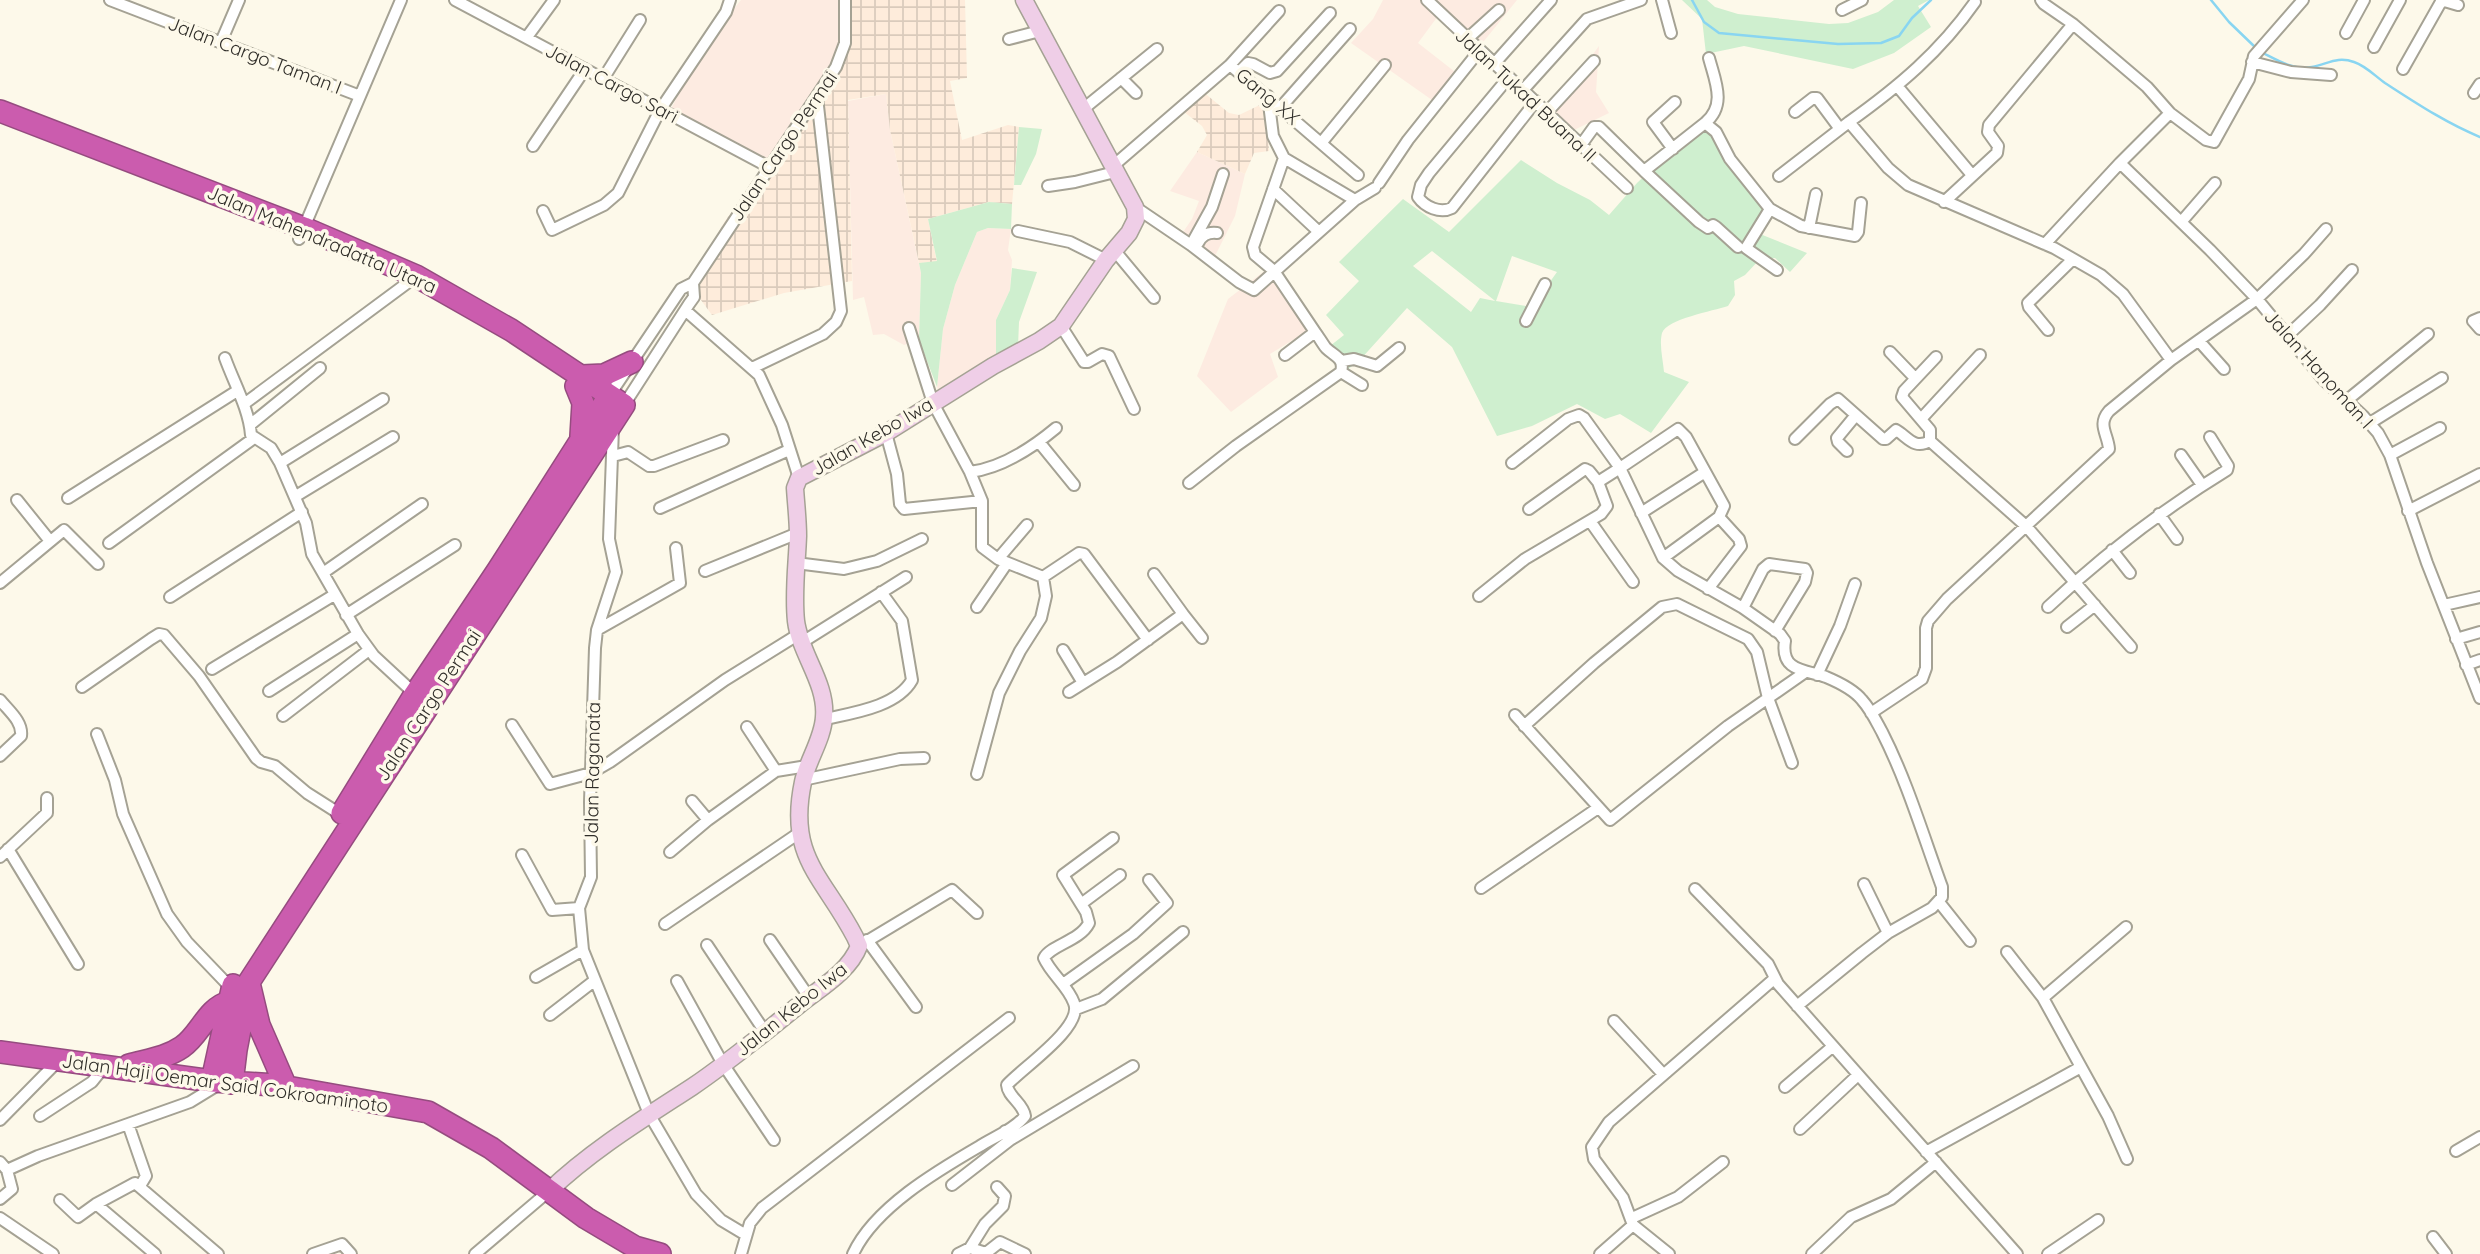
<svg xmlns="http://www.w3.org/2000/svg" width="2480" height="1254" viewBox="0 0 2480 1254" font-family="Quicksand,sans-serif">
<defs>
<pattern id="industrial-grid" width="8" height="8" patternUnits="userSpaceOnUse" patternTransform="scale(1.75)"><rect width="8" height="8" fill="#feecdb"/><path d="M0 4h8M4 0v8" fill="none" stroke="#dacbbc"/></pattern>
</defs>
<rect width="100%" height="100%" fill="#fdf9ea"/>
<path fill="#fdebe1" d="M741,0H842L845,38L798,124L765,170L669,113L701,50Z
M1383,0H1517L1476,51L1438,16L1418,43L1459,75L1432,100L1351,43L1373,19Z
M1599,46L1596,92L1609,113L1572,131L1568,136L1567,123L1549,108L1565,92Z
M886,94L890,130L921,273L919,340L904,345L884,334L873,335L864,297L853,300L848,101Z
M1197,152L1245,174L1235,216L1213,260L1179,238L1192,219L1199,201L1170,191Z
M988,228L1011,229L1008,250L1012,260L1010,290L996,320V360L940,396L937,387L943,329L955,285L977,232Z
M1267,269L1311,329L1270,354L1278,377L1231,412L1197,376L1228,299Z"/>
<path fill="url(#industrial-grid)" d="M842,0H965L967,78L950,81L962,140L1008,125L1019,127L1012,204L989,202L928,219L937,262L919,263L890,130L886,94L848,100L852,281L784,293L712,315L689,284L725,221L798,124L845,38Z
M1197,87L1229,113L1239,115L1266,102L1269,151L1254,153L1245,174L1197,152L1207,135L1202,126L1174,104Z"/>
<path fill="#cfefcf" fill-rule="evenodd" d="M1682,0H1707L1715,7L1738,14L1829,24L1848,23L1878,12L1894,0H1929L1918,6L1931,27L1894,53L1853,69L1744,46L1706,54L1702,19Z
M1705,119L1772,209L1755,232L1807,253L1790,272L1775,258L1760,259L1745,275L1734,281L1735,295L1728,306C1713,311 1667,319 1662,333C1659,345 1663,360 1664,372L1689,382L1651,433L1620,414L1605,419L1577,404L1532,426L1497,436L1452,347L1407,308L1359,361L1344,372L1330,346L1344,335L1326,315L1359,281L1339,262L1403,199L1449,232L1521,160L1557,183L1590,200L1609,215L1637,183ZM1432,251L1494,300L1495,301L1480,298L1471,312L1413,266ZM1512,256L1557,272L1532,307L1496,301Z
M1019,127L1042,129L1036,154L1021,185H1014Z
M989,202L1012,204L1011,229L988,228L977,232L955,285L943,329L937,387L919,340L921,273L919,263L937,261L928,219Z
M1012,268L1037,272L1019,322L1018,347L996,360V320L1010,290Z"/>
<g fill="none" stroke-linecap="round" stroke-linejoin="round">
<path stroke="#89d5f1" stroke-width="2.5" d="M1692,0L1704,22L1719,33L1838,44L1881,43L1899,36L1912,18L1931,0
M2211,0L2229,22L2256,48
M2261,52C2277,60 2294,71 2312,67C2328,64 2337,56 2354,62C2366,66 2375,76 2385,83C2416,103 2446,123 2480,137"/>
<g stroke="#a5a294" stroke-width="14">
<path id="street" d="M110,0L360,96
M455,0L769,167
M1427,0L1627,188
M1662,0L1671,33
M2441,0L2458,5
M1975,2C1940,52 1898,87 1849,122L1888,168L1908,185L2054,248L2101,275L2123,294L2171,360
M1842,10L1862,0
M2073,24L2147,87L2170,113L2206,140L2214,142L2249,79L2254,56L2303,0
M2346,33L2364,0
M527,37L554,0
M1009,39L1040,31
M1467,39L1499,10
M221,42L239,0
M2374,47L2400,0
M1709,58C1715,81 1727,105 1705,123L1716,132L1730,159L1770,209
M2252,62L2291,72L2331,75
M1494,64L1551,0
M1230,65L1279,11
M2403,69L2442,0
M1239,72L1248,63L1253,64L1270,73L1277,71L1330,13
M1509,77L1429,173L1421,185L1418,197C1425,207 1440,214 1452,208L1536,101
M1121,78L1136,93
M603,79L640,20
M1898,87L1972,175
M1523,90L1587,19L1641,0
M2474,93L2480,84
M1268,96L1273,136L1284,158L1355,200L1375,188
M1281,107L1350,29
M1082,110L1157,49
M1548,111L1594,61
M1795,112L1813,98H1817L1840,129
M1322,142L1385,65
M1581,145L1594,127H1599L1644,171L1705,123
M533,146L585,69
M1673,149L1653,122L1675,102
M1284,158L1253,247L1255,255L1274,271L1315,332L1285,355
M2120,163L2210,250L2257,299L2323,379L2364,417L2378,433L2390,455L2427,563L2480,698
M1113,166L1230,65L1358,175
M1644,171L1699,222L1708,228L1713,225L1716,227L1738,247
M1779,176L1849,122
M1379,183L1408,140L1479,51
M1048,186L1075,182L1115,172
M1273,189L1319,232
M1944,202L1997,153L1998,146L1988,132L1989,125L2073,24L2044,4L2041,0
M1135,207L1191,245L1239,282L1254,290L1355,200
M543,211L552,230L604,205L618,193L660,110L726,12L730,0
M2182,221L2215,183
M1809,228L1816,194
M1018,231L1070,242L1106,260
M299,239L401,0
M1198,243C1202,235 1208,232 1217,233
M2045,244L2120,163L2170,113
M1191,245L1212,207L1223,174
M1115,251L1154,298
M1777,270L1746,248L1770,209L1801,226L1855,236L1858,232L1861,203
M685,310L759,375L782,425L799,478
M2480,318L2473,321L2480,329
M1526,321L1545,284
M1061,326L1084,362H1088L1102,354L1109,356L1134,409
M909,328L933,403L970,472L982,501V547L998,559L1043,577
M2048,330L2029,307L2028,303L2073,259
M2287,336L2320,305L2352,270
M2199,341L2224,369
M1890,352L1915,378
M1936,357L1904,391L1902,397L1930,430V441L2026,526L2131,647
M225,358C234,383 249,409 251,435L271,448L280,463L306,523L312,554L358,634L374,656L415,694
M1342,361L1354,359L1377,366L1399,348
M752,368L823,334L836,322L841,311L817,97
M1341,372L1362,385
M609,396L681,289L693,283L836,67L845,43V0
M2346,401L2428,334
M244,404L406,284
M624,405L689,304L694,297L693,283
M1921,419L1980,355
M2370,423L2442,378
M251,424L320,368
M613,428L609,539L616,572L597,630L595,648L590,802L591,877L579,908L583,950L649,1114L696,1194L721,1220L746,1235
M886,433L897,474L900,504L904,509L982,501
M1795,439L1830,404L1838,399L1883,439H1886L1896,430C1908,437 1914,450 1930,441
M1039,442L1074,485
M1847,451L1838,442L1837,438L1856,415
M2181,455L2202,485
M2390,455L2440,428
M613,456L628,452L649,466H654L723,440
M280,463L383,399
M970,472C1001,468 1032,448 1056,428
M1189,483L1236,446L1341,372C1345,358 1334,356 1326,348C1322,343 1319,337 1315,332
M296,496L393,437
M68,498L237,391
M17,500L50,541
M660,508L789,450
M1529,509L1585,469L1589,471L1598,482
M2408,511L2480,474
M1641,513L1705,472
M2159,514L2177,539
M1590,521L1633,582
M109,543L254,438
M2112,550L2130,573
M1663,558L1719,517L1724,506L1686,437L1678,429L1620,468L1663,558L1678,571L1743,608L1780,634L1785,641C1780,672 1806,670 1826,677C1838,682 1854,690 1862,700C1871,710 1876,721 1882,732C1907,781 1923,835 1942,887V897L1932,908L1888,933L1862,953L1797,1006
M998,559L1027,525
M796,563L844,569L877,561L922,539
M705,571L798,533
M323,573L422,504
M1043,577L1079,553L1084,554L1148,640
M0,583L64,530L98,564
M1708,589L1741,546L1739,539L1719,517
M1479,596L1525,559L1601,514L1607,506L1598,482L1620,468L1584,418L1579,415L1568,419L1512,463
M170,597L302,512
M2444,605L2480,597
M977,607L1007,563
M2048,607C2103,555 2162,510 2227,470L2228,466L2210,437
M1743,608L1763,569L1769,564L1805,569L1807,573L1805,582L1775,631
M1183,614L1202,638
M346,615L455,545
M2067,627L2095,605
M597,630L680,583L676,548
M2456,639L2480,632
M801,643L906,577
M1063,650L1083,683
M2466,665L2480,660
M212,669L334,595
M1817,675L1840,626L1855,584
M82,687L151,639L159,634L164,635L199,676L256,758L261,762L275,766L307,793L340,814
M269,691L358,634
M1069,692L1117,662L1183,614L1154,574
M0,700C9,711 23,722 21,736L0,756
M1871,713L1922,679L1926,668V628L1928,621L1947,599L2109,449C2108,434 2097,425 2109,411L2171,360L2257,299L2304,254L2326,229
M1515,715L1610,820L1728,726L1804,673
M283,716L369,650
M825,719C852,713 897,707 912,680L902,621L881,592
M512,725L550,784L591,773L610,762L725,680L799,634
M1524,726L1594,663L1662,607L1677,604L1748,639L1757,652L1768,698L1792,763
M747,727L776,771
M97,734L115,780L123,814L167,914L187,942L232,989
M977,774L999,693L1020,651L1041,618L1046,596L1043,577
M803,780L900,759L924,758
M692,801L708,820
M8,849L78,964
M670,852L708,820L776,771L807,766
M522,855L552,910L579,908
M0,857L47,813V798
M1864,884L1888,933
M1481,888L1598,808
M1695,889L1768,964L1778,984L2017,1254
M1939,902L1970,941
M1081,904L1120,875
M665,924L799,833
M770,940L809,997
M867,940L916,1007
M707,945L765,1032
M859,946L952,890L977,913
M2007,952L2043,998L2108,1116L2127,1159
M536,977L583,950
M677,981L723,1064L774,1140
M1063,984L1133,934L1167,903L1149,880
M2043,998L2126,927
M1076,1009L1102,999L1183,932
M550,1015L594,981
M1614,1021L1662,1073
M1785,1087L1832,1047
M40,1116L92,1082L104,1067
M0,1120L58,1061
M128,1124L146,1176L140,1186
M1800,1129L1858,1075
M1005,1131L1010,1140L1133,1066
M2456,1151L2480,1137
M1926,1152L2081,1067
M0,1162L7,1170L38,1156L190,1102L221,1083
M952,1185L1010,1140
M0,1199L12,1189L7,1170
M60,1200L78,1217L96,1204
M0,1218L53,1254
M1632,1218L1678,1197L1723,1162
M2433,1237L2446,1254
M970,1248L985,1224L1003,1206L1005,1196L997,1187
M155,1254L96,1204L135,1183L218,1254
M313,1254L342,1244L351,1254
M475,1254L549,1191
M741,1254L750,1223L762,1208L1009,1018
M853,1254C874,1208 937,1171 980,1146C994,1137 1015,1129 1025,1116C1023,1103 1008,1097 1007,1085C1022,1068 1084,1027 1074,1003C1068,986 1051,974 1044,958C1051,945 1080,941 1089,923L1086,912L1063,875L1113,838
M958,1254L970,1248L986,1253L1000,1242L1025,1254
M1600,1254L1633,1225
M1669,1254L1633,1225L1623,1198L1594,1159L1592,1147L1609,1122L1774,979
M1812,1254L1851,1217L1891,1199L1936,1162
M2048,1254L2098,1220"/>
</g>
<g stroke="#a5a294" stroke-width="19">
<path id="secondary" d="M549,1191C592,1150 643,1119 692,1087C729,1062 764,1033 799,1005C820,988 849,972 859,946L855,937C824,877 787,858 803,782C807,761 823,739 824,717C827,683 800,654 796,621C793,592 797,564 798,536C798,520 796,504 795,488L799,478L886,433L993,366L1039,341L1061,326L1106,260L1129,233L1136,219L1135,207L1024,0"/>
</g>
<g stroke="#954c7f" stroke-width="24">
<path id="highway" d="M0,111L304,228L416,276L511,330L624,405L249,982L236,1050L232,1083
M582,376L604,375L632,362
M576,386L583,403L581,436
M342,813L415,694L498,570L609,396
M250,987L259,1025L286,1087
M0,1052L212,1081L276,1085L428,1112L491,1148L586,1218L635,1247L660,1254
M129,1065C147,1060 166,1058 182,1047C200,1035 207,1008 229,1002
M212,1081L233,985"/>
</g>
<use href="#street" stroke="#fff" stroke-width="10"/>
<use href="#secondary" stroke="#efcee7" stroke-width="16"/>
<use href="#highway" stroke="#cb5cae" stroke-width="21"/>
</g>
<g text-anchor="middle" stroke-width="7" stroke-linejoin="round" paint-order="stroke">
<g font-size="19" fill="#302e29" stroke="#fdf9ea">
<text transform="translate(255 55) rotate(21)" y="7">Jalan Cargo Taman I</text>
<text transform="translate(612 83) rotate(28)" y="7">Jalan Cargo Sari</text>
<text transform="translate(1526 95) rotate(43)" y="7">Jalan Tukad Buana II</text>
<text transform="translate(1268 96) rotate(40)" y="7">Gang XX</text>
<text transform="translate(783 146) rotate(-56)" y="7">Jalan Cargo Permai</text>
<text transform="translate(322 239) rotate(23)" y="7">Jalan Mahendradatta Utara</text>
<text transform="translate(2319 369) rotate(48)" y="7">Jalan Hanoman I</text>
<text transform="translate(872 436) rotate(-30)" y="7">Jalan Kebo Iwa</text>
<text transform="translate(428 705) rotate(-57)" y="7">Jalan Cargo Permai</text>
<text transform="translate(592 773) rotate(-89)" y="7">Jalan Raganata</text>
<text transform="translate(791 1009) rotate(-39)" y="7">Jalan Kebo Iwa</text>
<text transform="translate(225 1083) rotate(8)" y="7">Jalan Haji Oemar Said Cokroaminoto</text>
</g>
</g>
</svg>
